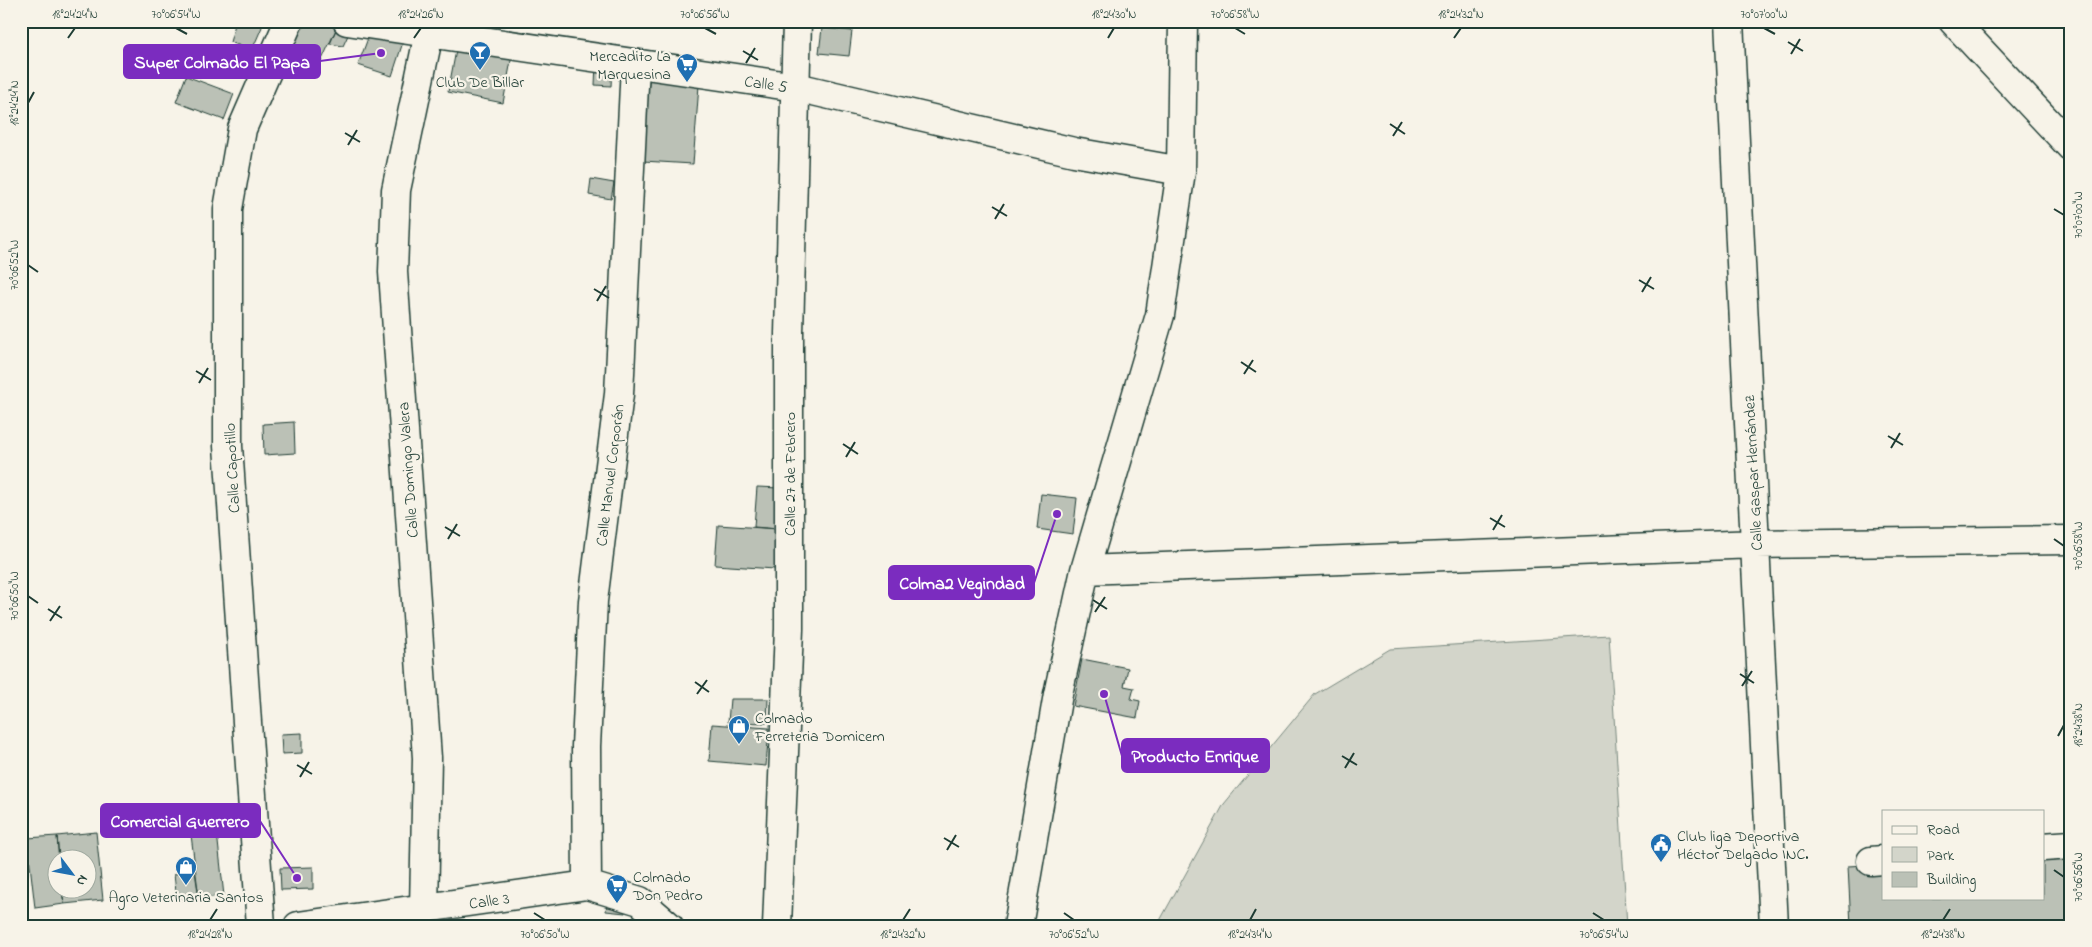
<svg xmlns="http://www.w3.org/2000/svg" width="2092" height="947" viewBox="0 0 2092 947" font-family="'Indie Flower',sans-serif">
<rect width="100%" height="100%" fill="#f7f3e8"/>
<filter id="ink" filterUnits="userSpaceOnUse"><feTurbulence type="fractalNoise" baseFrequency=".02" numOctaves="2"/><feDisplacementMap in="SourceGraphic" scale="10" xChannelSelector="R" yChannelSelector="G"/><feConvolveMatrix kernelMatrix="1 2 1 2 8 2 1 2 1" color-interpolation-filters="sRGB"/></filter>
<g filter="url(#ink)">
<path fill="#d3d5ca" stroke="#79897f" d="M1609,635L1627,926H1157L1224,804L1315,694L1390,649Z"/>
<path fill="#bbc1b6" stroke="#1f3d34" d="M236,21H258L262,27L252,50L230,42Z
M304,21H330L338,25L320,64L290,49Z
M338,25L350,31L343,46L330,44Z
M822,28L852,31L849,56L819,53Z
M371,30L403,42L392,76L358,65Z
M458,40L513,50L503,103L448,92Z
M596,64L612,66L611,86L595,85Z
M650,69L700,72L693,164L643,161Z
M186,76L234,94L224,120L176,102Z
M591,179L614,183L611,199L589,195Z
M294,422L295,453L264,455L263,424Z
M757,487L780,488L778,529L754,527Z
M1041,494L1077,498L1073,534L1037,529Z
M718,525L778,529L775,569L715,565Z
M1082,659L1128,668L1124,686L1134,688L1131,699L1140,701L1137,718L1073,706Z
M730,699H768L767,723L728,722Z
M712,724L769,728L766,766L709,761Z
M302,733V753L282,754L281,734Z
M216,824L224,896L199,898L190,827Z
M96,832L103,900L64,904L62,890H88V860H59L57,836Z
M57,836L59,860H58V890H62L64,904L35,908L27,838Z
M2071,857V926H1851L1848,866L1883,864V898H2043V858Z
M313,867V889L281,890L280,868Z
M195,872L199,898L177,901L174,874Z
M608,894L627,897L625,913L606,911Z"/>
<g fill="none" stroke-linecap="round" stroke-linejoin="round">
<g stroke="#1f3d34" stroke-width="31">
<path id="minor" d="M347,21L796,87L1074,152L1181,171
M1729,21L1774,926
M1953,21L2071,147
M1085,570L1756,544L2071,540
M2043,847L2071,845
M1871,861L1883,860
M587,885L586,746L593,601L619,394L635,65
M424,909L427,758L393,272L396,190L429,33
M261,926L228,446V209L242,129L289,21
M298,926L587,885L640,901L669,926
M777,926L789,629V334L797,21
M1018,926L1058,694L1085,570L1160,315L1181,171L1183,21"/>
</g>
<use href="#minor" stroke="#f7f3e8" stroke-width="28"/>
</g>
</g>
<path fill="none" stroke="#1f3d34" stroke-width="2" d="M176,28L187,34M705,28L716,34M1235,28L1245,34M1764,28L1775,34M68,38L75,28M414,38L421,28M1108,38L1114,28M1454,38L1461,28M1788,42L1803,51M743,51L758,60M1791,54L1800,39M746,63L755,48M28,103L34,92M1390,124L1405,134M345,133L360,142M1393,136L1402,122M348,145L357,130M992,207L1007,216M2054,209L2064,215M995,219L1004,204M28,265L38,272M1639,280L1654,289M594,289L609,298M1642,292L1651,277M597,301L606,286M1241,362L1256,372M196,371L211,380M1244,374L1253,360M199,383L208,368M1888,436L1903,445M843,444L858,454M1891,448L1900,433M846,457L855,442M1490,518L1505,527M445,527L460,536M1493,530L1502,515M448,539L457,524M2054,539L2064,546M28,596L38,603M1093,600L1107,609M48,609L62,618M1095,612L1105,597M50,621L60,606M1740,674L1754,683M695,682L709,692M1742,686L1752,671M697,694L707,680M2058,736L2064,725M1342,756L1357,765M297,765L312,774M1345,768L1354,753M300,777L309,762M944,838L959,847M947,850L956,835M2054,870L2064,877M534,913L545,920M1064,913L1074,920M1593,913L1604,920M210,920L217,909M903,920L910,909M1250,920L1256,909M1943,920L1950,909"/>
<defs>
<g id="bar-pin" transform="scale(1.125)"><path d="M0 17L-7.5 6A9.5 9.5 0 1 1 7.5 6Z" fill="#1f6fb2" stroke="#f7f3e8"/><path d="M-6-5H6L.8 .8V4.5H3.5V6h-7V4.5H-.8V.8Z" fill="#fff"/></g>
<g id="supermarket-pin" transform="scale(1.125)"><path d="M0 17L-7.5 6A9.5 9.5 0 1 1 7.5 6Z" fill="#1f6fb2" stroke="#f7f3e8"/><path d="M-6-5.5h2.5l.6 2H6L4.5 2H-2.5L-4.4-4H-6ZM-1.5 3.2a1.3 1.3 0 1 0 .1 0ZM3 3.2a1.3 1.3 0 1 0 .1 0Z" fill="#fff"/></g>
<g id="shop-pin" transform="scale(1.125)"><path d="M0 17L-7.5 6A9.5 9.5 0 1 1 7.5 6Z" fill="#1f6fb2" stroke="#f7f3e8"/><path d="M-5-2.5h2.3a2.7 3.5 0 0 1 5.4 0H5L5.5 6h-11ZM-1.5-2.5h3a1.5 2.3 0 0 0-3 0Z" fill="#fff"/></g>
<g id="civic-pin" transform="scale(1.125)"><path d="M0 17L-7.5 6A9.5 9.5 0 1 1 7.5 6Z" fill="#1f6fb2" stroke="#f7f3e8"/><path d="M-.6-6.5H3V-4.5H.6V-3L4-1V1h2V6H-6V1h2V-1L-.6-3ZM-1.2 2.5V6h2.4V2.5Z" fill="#fff"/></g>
</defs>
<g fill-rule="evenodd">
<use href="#bar-pin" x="480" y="52"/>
<use href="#supermarket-pin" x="687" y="64"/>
<use href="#shop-pin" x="739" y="726"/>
<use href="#civic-pin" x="1661" y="844"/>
<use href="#shop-pin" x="186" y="867"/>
<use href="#supermarket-pin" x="617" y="885"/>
</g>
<g text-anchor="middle" stroke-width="4.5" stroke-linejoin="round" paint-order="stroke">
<g font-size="16" fill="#1f3d34" stroke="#f7f3e8" text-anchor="start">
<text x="671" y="61" text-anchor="end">Mercadito La<tspan x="671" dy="18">Marquesina</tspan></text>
<text x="480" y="87" text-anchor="middle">Club De Billar</text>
<text x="755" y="723">Colmado<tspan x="755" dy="18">Ferreteria Domicem</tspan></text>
<text x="1677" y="841">Club liga Deportiva<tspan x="1677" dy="18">Héctor Delgado INC.</tspan></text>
<text x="633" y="882">Colmado<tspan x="633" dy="18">Don Pedro</tspan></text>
<text x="186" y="902" text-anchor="middle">Agro Veterinaria Santos</text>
</g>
<g font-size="16" fill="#1f3d34" stroke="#f7f3e8">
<text transform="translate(766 83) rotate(8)" y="6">Calle 5</text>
<text transform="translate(231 468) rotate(-93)" y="6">Calle Capotillo</text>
<text transform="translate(407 470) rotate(-94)" y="6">Calle Domingo Valera</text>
<text transform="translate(1752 473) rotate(-93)" y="6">Calle Gaspar Hernández</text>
<text transform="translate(789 474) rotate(-90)" y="6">Calle 27 de Febrero</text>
<text transform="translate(609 475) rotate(-83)" y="6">Calle Manuel Corporán</text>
<text transform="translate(489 900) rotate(-8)" y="6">Calle 3</text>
</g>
</g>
<path fill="none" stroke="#7b2cbf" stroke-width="2" d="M381 53L320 61M1057 514L1034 583M1104 694L1122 756M297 878L260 821"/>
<g fill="#7b2cbf" stroke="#f7f3e8" stroke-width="2">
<circle cx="381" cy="53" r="5"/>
<circle cx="1057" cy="514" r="5"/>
<circle cx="1104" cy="694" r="5"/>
<circle cx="297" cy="878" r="5"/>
</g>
<g fill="#7b2cbf" stroke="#7b2cbf" stroke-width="2">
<rect x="124" y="45" width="196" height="33" rx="5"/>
<rect x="889" y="566" width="145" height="33" rx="5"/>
<rect x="1122" y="739" width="147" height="33" rx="5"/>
<rect x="101" y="804" width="159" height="33" rx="5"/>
</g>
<g font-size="18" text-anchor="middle" font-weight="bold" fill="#fff">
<text x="222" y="68">Super Colmado El Papa</text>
<text x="962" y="589">Colma2 Vegindad</text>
<text x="1195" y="762">Producto Enrique</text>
<text x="180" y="827">Comercial Guerrero</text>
</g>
<rect width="2092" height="947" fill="none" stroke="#f7f3e8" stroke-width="55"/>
<rect x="1882" y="810" width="162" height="90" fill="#f7f3e8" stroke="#a1aaa0"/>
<rect x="1892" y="826" width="25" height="8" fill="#f7f3e8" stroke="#a1aaa0"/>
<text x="1927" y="834" font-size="15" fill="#1f3d34">Road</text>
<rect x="1892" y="847" width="25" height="15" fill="#d3d5ca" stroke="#a1aaa0"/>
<text x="1927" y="860" font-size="15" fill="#1f3d34">Park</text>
<rect x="1892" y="872" width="25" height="15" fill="#bbc1b6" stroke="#a1aaa0"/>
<text x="1927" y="884" font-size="15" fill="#1f3d34">Building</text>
<g transform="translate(72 874) rotate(122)"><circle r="24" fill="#f7f3e8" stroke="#a1aaa0"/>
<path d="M0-4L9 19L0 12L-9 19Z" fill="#1f6fb2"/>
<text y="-8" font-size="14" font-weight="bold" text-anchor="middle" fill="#1f3d34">N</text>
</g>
<rect x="28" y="28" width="2036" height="892" fill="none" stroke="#1f3d34" stroke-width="2"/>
<g font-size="12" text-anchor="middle" fill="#1f3d34">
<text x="75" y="18">18°24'24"N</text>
<text x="176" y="18">70°06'54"W</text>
<text x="421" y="18">18°24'26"N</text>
<text x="705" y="18">70°06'56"W</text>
<text x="1114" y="18">18°24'30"N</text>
<text x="1235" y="18">70°06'58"W</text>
<text x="1461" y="18">18°24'32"N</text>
<text x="1764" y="18">70°07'00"W</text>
<text transform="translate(14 103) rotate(-90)" y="4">18°24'24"N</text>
<text transform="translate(2078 215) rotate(-90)" y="4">70°07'00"W</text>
<text transform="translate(14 265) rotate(-90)" y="4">70°06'52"W</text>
<text transform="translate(2078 546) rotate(-90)" y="4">70°06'58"W</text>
<text transform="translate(14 596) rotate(-90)" y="4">70°06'50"W</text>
<text transform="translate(2078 725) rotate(-90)" y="4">18°24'38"N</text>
<text transform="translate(2078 877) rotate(-90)" y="4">70°06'56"W</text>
<text x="210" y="938">18°24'28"N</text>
<text x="545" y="938">70°06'50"W</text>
<text x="903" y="938">18°24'32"N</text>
<text x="1074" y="938">70°06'52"W</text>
<text x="1250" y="938">18°24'34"N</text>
<text x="1604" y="938">70°06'54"W</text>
<text x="1943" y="938">18°24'38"N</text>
</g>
</svg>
